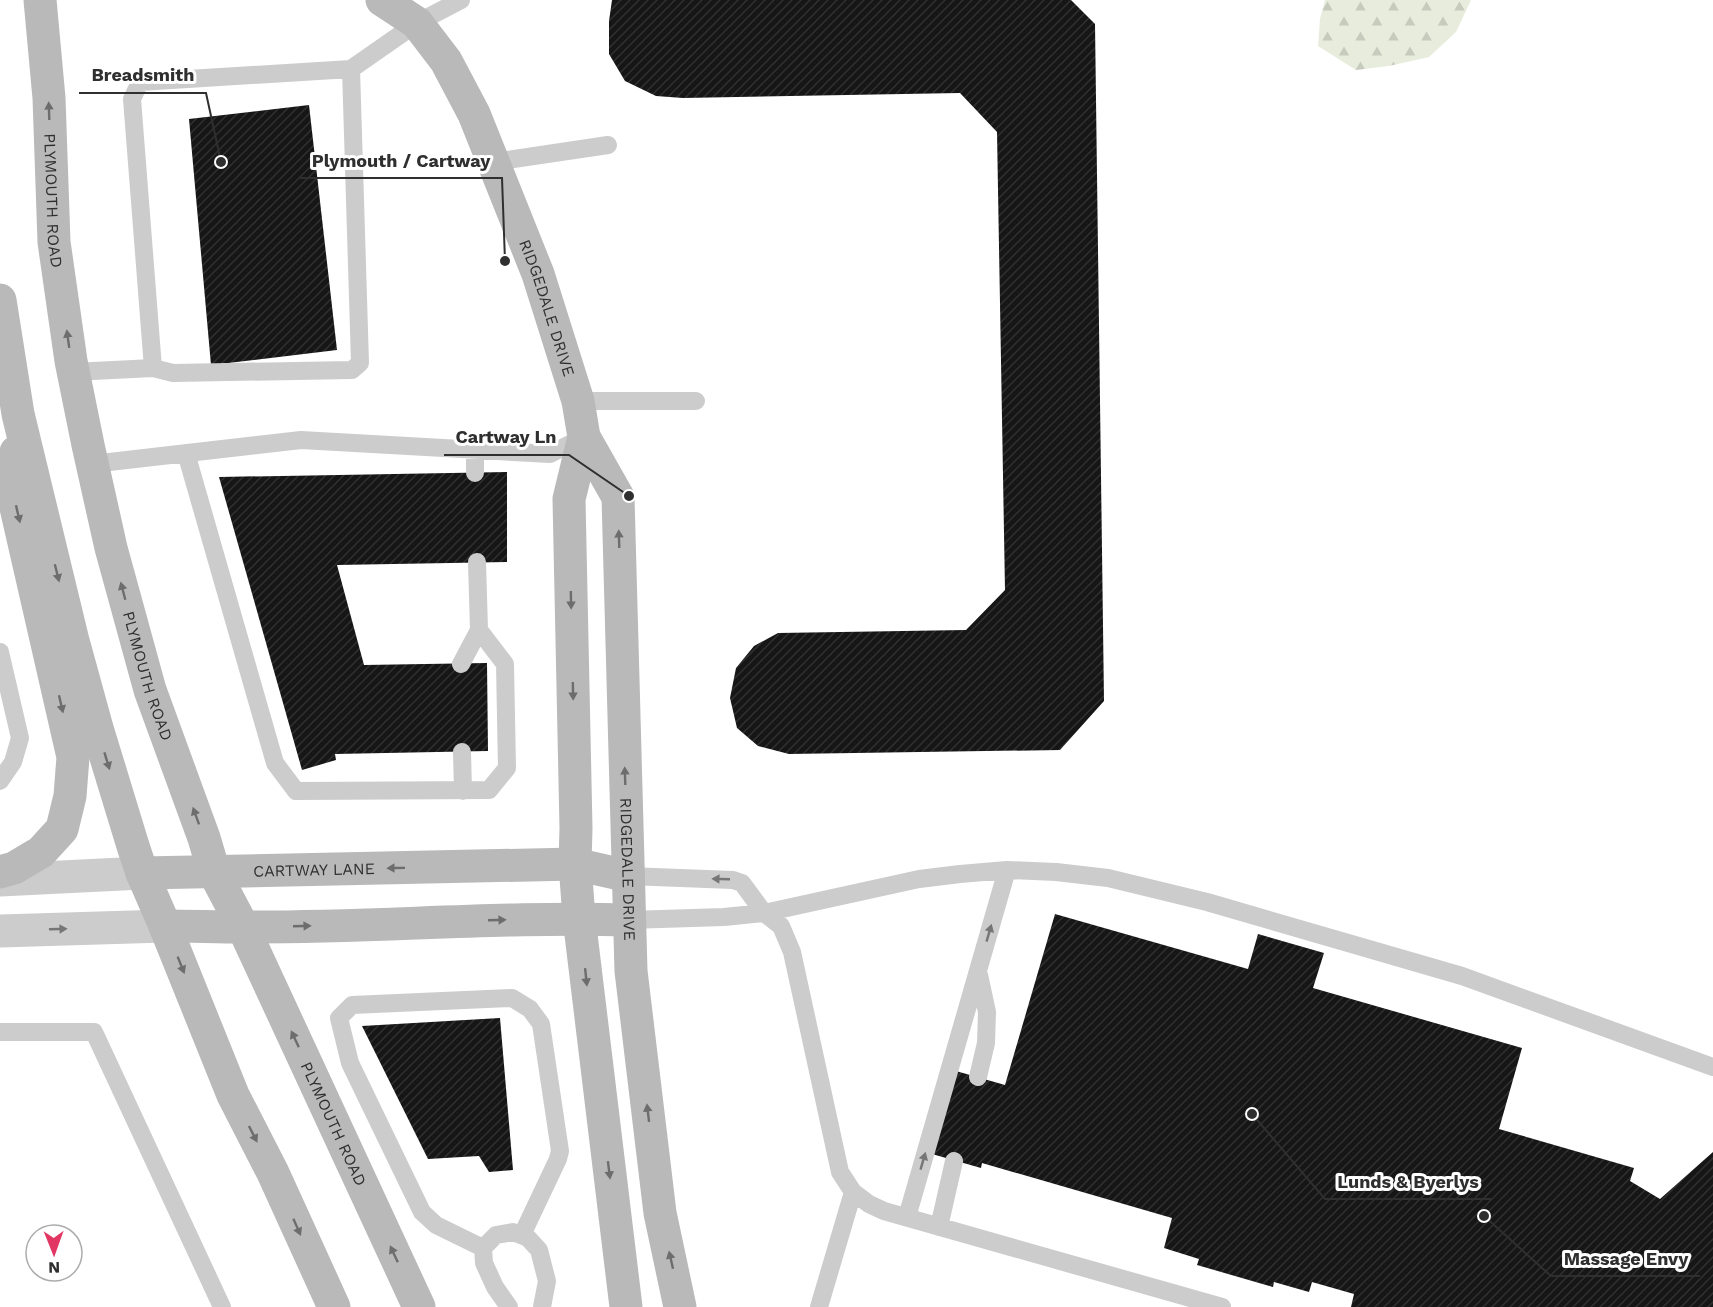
<svg xmlns="http://www.w3.org/2000/svg" width="1713" height="1307" viewBox="0 0 1713 1307" font-family="'Work Sans',sans-serif">
<defs>
<pattern id="forest-firs" width="22" height="20" patternUnits="userSpaceOnUse" patternTransform="scale(1.5)"><rect width="22" height="20" fill="#e8ecdd"/><path d="M5 1l3.5 6h-7zM16 11l3.5 6h-7z" fill="#c7cbbe"/></pattern>
<pattern id="building-hatch" width="6" height="6" patternUnits="userSpaceOnUse" patternTransform="scale(1.5)"><rect width="6" height="6" fill="#161616"/><path d="M-1 1l2-2M0 6l6-6M5 7l2-2" fill="none" stroke="#303030"/></pattern>
</defs>
<rect width="100%" height="100%" fill="#fff"/>
<path fill="url(#forest-firs)" d="M1325,0H1471L1456,32L1429,57L1389,66L1356,70L1318,46L1320,19Z"/>
<path fill="url(#building-hatch)" d="M612,0H1071L1095,24L1104,701L1060,750L789,754L758,746L737,728L730,698L736,668L754,646L778,633L966,630L1005,590L997,132L960,93L683,98L656,96L625,81L609,54V21Z
M309,105L337,350L211,365L189,119Z
M507,472V562L337,565L364,665L487,663L488,751L335,754L336,760L302,770L219,477Z
M1055,914L1248,969L1258,934L1324,953L1313,988L1522,1048L1499,1129L1634,1168L1630,1181L1660,1199L1713,1152V1307H1351L1354,1294L1312,1282L1309,1292L1274,1282L1273,1287L1197,1265L1199,1259L1164,1248L1172,1218L982,1163L981,1168L932,1154L956,1071L1005,1085Z
M500,1018L513,1170L489,1172L479,1156L428,1159L362,1026Z"/>
<g fill="none" stroke-linecap="round" stroke-linejoin="round">
<path stroke="#ccc" stroke-width="18" d="M493,162L608,145
M153,368L173,373L352,370L360,363L351,69
M73,372L153,368L132,99L140,82L351,69L417,23L461,0
M578,401H696
M475,449V473
M186,453L275,763L296,791L489,790L507,768L505,664L479,630L477,562
M92,464L301,440L550,454L584,437
M0,652L20,738L13,762L0,781
M461,664L479,630
M462,752L463,791
M628,876L733,880L742,883L764,913L781,926L792,952L840,1172L853,1192L869,1204L884,1211L1222,1307
M629,920L724,917L764,913L919,879L960,874L1007,870L1056,872L1108,878L1207,902L1462,976L1713,1067
M0,1032H94L222,1307
M978,1077L986,1043L987,1012L979,975
M907,1217L1007,870
M939,1227L954,1161
M483,1248L436,1225L422,1212L350,1063L339,1018L352,1005L512,998L530,1009L541,1024L560,1151L558,1159L522,1235
M509,1307L495,1287L484,1263L483,1248L496,1235L513,1232L528,1238L539,1250L547,1281L542,1307
M819,1307L853,1192"/>
<path stroke="#ccc" stroke-width="33" d="M0,880L142,873
M0,931L165,926"/>
<g stroke="#b9b9b9" stroke-width="33">
<path id="s1" d="M40,0L49,98L54,242L71,361L88,445L111,548L150,690L204,838L214,872L243,927L419,1307"/>
<path id="s2" d="M382,0L417,23L446,61L474,114L538,274L578,401L584,437L618,497L631,971L660,1213L680,1307"/>
<path d="M0,300L18,414L72,637L97,728L133,846L142,873L165,926L233,1095L273,1173L334,1307"/>
<path d="M584,437L569,499L576,828L575,864L579,918L626,1307"/>
<path d="M0,872L14,868L41,852L62,829L70,796L73,757L14,499L16,452"/>
<path id="s3" d="M142,873L575,864L628,876"/>
<path d="M165,926C191,926 217,927 243,927C372,928 500,916 629,920"/>
</g>
</g>
<defs><path id="oneway-solid" d="M-6-.8H1V-3.2L6.5 0L1 3.2V.8H-6Z" transform="scale(1.5)"/></defs>
<g fill="#6d6d6d">
<use href="#oneway-solid" transform="translate(49 111) rotate(-92)"/>
<use href="#oneway-solid" transform="translate(68 339) rotate(-98)"/>
<use href="#oneway-solid" transform="translate(18 514) rotate(77)"/>
<use href="#oneway-solid" transform="translate(619 539) rotate(-92)"/>
<use href="#oneway-solid" transform="translate(57 573) rotate(76)"/>
<use href="#oneway-solid" transform="translate(123 591) rotate(-105)"/>
<use href="#oneway-solid" transform="translate(571 600) rotate(89)"/>
<use href="#oneway-solid" transform="translate(573 691) rotate(89)"/>
<use href="#oneway-solid" transform="translate(61 704) rotate(77)"/>
<use href="#oneway-solid" transform="translate(107 761) rotate(73)"/>
<use href="#oneway-solid" transform="translate(625 776) rotate(-92)"/>
<use href="#oneway-solid" transform="translate(196 816) rotate(-110)"/>
<use href="#oneway-solid" transform="translate(396 868) rotate(179)"/>
<use href="#oneway-solid" transform="translate(497 920) rotate(-2)"/>
<use href="#oneway-solid" transform="translate(302 926) rotate(-2)"/>
<use href="#oneway-solid" transform="translate(181 965) rotate(68)"/>
<use href="#oneway-solid" transform="translate(586 977) rotate(84)"/>
<use href="#oneway-solid" transform="translate(295 1039) rotate(-115)"/>
<use href="#oneway-solid" transform="translate(648 1113) rotate(-97)"/>
<use href="#oneway-solid" transform="translate(253 1134) rotate(63)"/>
<use href="#oneway-solid" transform="translate(609 1170) rotate(83)"/>
<use href="#oneway-solid" transform="translate(297 1227) rotate(66)"/>
<use href="#oneway-solid" transform="translate(394 1254) rotate(-115)"/>
<use href="#oneway-solid" transform="translate(671 1260) rotate(-103)"/>
</g>
<g fill="#767676">
<use href="#oneway-solid" transform="translate(721 879) rotate(-178)"/>
<use href="#oneway-solid" transform="translate(58 929) rotate(-2)"/>
<use href="#oneway-solid" transform="translate(989 933) rotate(-74)"/>
<use href="#oneway-solid" transform="translate(923 1161) rotate(-74)"/>
</g>
<g text-anchor="middle" stroke-width="6" stroke-linejoin="round" paint-order="stroke">
<g font-size="16" fill="#2f2f2f" stroke="#fff">
<text dy="6" stroke="none"><textPath href="#s1" startOffset="201">PLYMOUTH ROAD</textPath></text>
<text dy="6" stroke="none"><textPath href="#s2" startOffset="357">RIDGEDALE DRIVE</textPath></text>
<text dy="6" stroke="none"><textPath href="#s1" startOffset="687">PLYMOUTH ROAD</textPath></text>
<text dy="6" stroke="none"><textPath href="#s3" startOffset="172">CARTWAY LANE</textPath></text>
<text dy="6" stroke="none"><textPath href="#s2" startOffset="933">RIDGEDALE DRIVE</textPath></text>
<text dy="6" stroke="none"><textPath href="#s1" startOffset="1173">PLYMOUTH ROAD</textPath></text>
</g>
</g>
<path fill="none" stroke="#2f2f2f" stroke-width="2" d="M221 162L206 93H79M505 261L502 178H300M629 496L569 455H444M1252 1114L1325 1199H1491M1484 1216L1551 1276H1700"/>
<g fill="#2f2f2f" stroke="#fff" stroke-width="2">
<circle cx="221" cy="162" r="6"/>
<circle cx="505" cy="261" r="6"/>
<circle cx="629" cy="496" r="6"/>
<circle cx="1252" cy="1114" r="6"/>
<circle cx="1484" cy="1216" r="6"/>
</g>
<g font-size="18" text-anchor="middle" font-weight="bold" fill="#2f2f2f" stroke="#fff" stroke-width="6" stroke-linejoin="round" paint-order="stroke">
<text x="143" y="81">Breadsmith</text>
<text x="401" y="167">Plymouth / Cartway</text>
<text x="506" y="443">Cartway Ln</text>
<text x="1408" y="1188">Lunds &amp; Byerlys</text>
<text x="1626" y="1265">Massage Envy</text>
</g>
<g transform="translate(54 1253) rotate(179)"><circle r="28" fill="#ffffff" stroke="#acacac" stroke-width="1.5"/>
<path d="M0-4.5L10 22L0 15L-10 22Z" fill="#e23663"/>
<text y="-9" font-size="16" font-weight="bold" text-anchor="middle" fill="#2f2f2f">N</text>
</g>
</svg>
